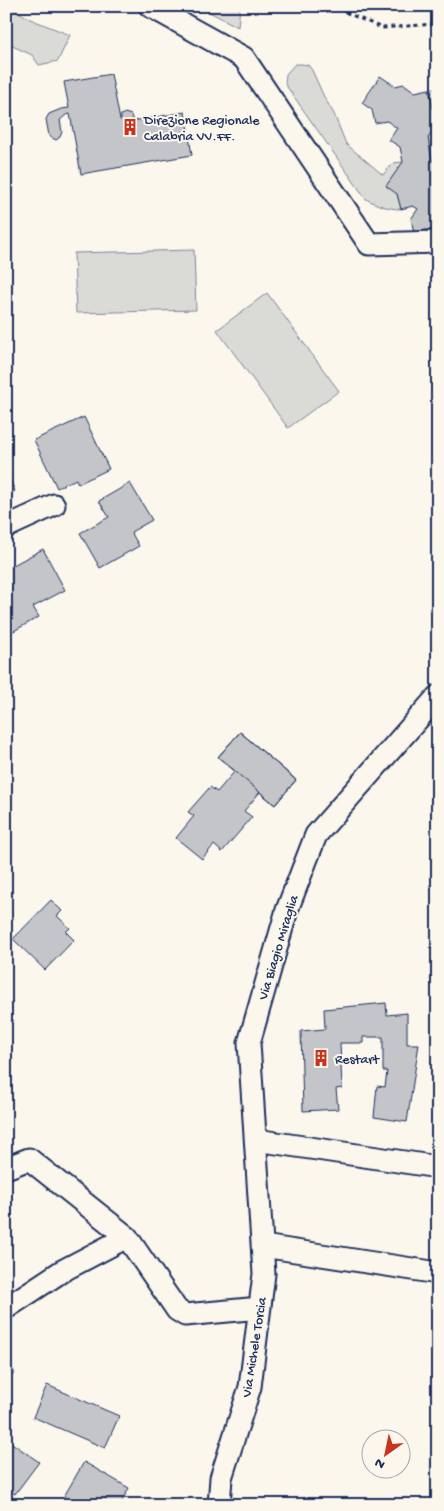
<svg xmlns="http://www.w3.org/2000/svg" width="444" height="1511" viewBox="0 0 444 1511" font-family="'Gochi Hand',sans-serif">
<rect width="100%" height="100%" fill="#fbf7ec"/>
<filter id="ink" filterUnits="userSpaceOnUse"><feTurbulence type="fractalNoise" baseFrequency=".02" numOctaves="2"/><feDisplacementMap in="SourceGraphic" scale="10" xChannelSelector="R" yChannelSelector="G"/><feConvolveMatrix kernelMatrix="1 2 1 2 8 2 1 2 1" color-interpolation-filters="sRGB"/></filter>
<g filter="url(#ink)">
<path fill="#dadad7" stroke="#7a849a" d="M6,6H9L30,19L70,35L58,61L39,65L32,55L6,43Z
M198,6H240L238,27Z
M295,64H302L308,65L312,70L324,97L334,114L346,144L383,175L393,163L403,162L397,194L401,209C388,209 377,205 366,199L285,84L286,74Z
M438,87V164L432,160L428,138L437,127L429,89Z
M194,250L196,310L76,313L74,253Z
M267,293L339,391L288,428L217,330Z"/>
<path fill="#c3c5c9" stroke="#1b2f5e" d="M365,6H406V11Z
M111,74L120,120H121V115L125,113L131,115L133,121L185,112L192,155L81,174L70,114L66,115L60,120L62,132L60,137L56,140L49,136L46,119L49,114L61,109L69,108L64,82Z
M380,76L395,86L404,84L415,92L429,89L437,127L428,138L432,160L438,164V228L414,232L411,219L418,209L413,206L401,209L397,194L386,186L403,162L400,147L389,140L397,128L387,121L375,123L372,110L362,103Z
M84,417L109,469L78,484L76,479L57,488L34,440Z
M6,471L15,491L6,495Z
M130,483L152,520L131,532L139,546L100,568L80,533L109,517L99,501Z
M43,549L65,590L33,607L39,617L10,633L6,625V569Z
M240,732L296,780L275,805L260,792L244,811L252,817L222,852L214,845L202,859L176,838L194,816L188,812L210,787L217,792L235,771L218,757Z
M240,732L296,780L275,805L218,757Z
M51,900L62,911L57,916L70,928L66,932L74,940L45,970L13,939Z
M386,1003L387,1015L407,1013V1044H419L407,1122L374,1117L377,1086L385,1087L387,1071H383V1037H363V1043H340L342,1088L336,1089L338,1109L303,1111L301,1031L325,1029L324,1009Z
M6,1360L15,1373L6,1379Z
M47,1385L119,1416L105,1448L33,1417Z
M6,1439L39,1462L15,1494L6,1488Z
M84,1462L129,1488L120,1505H59Z"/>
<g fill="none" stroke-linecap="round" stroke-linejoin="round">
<g stroke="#1b2f5e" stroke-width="25">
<path id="street" d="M150,6L244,58L369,244L438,242
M6,527L54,505
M256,1140L438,1167
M6,1168L29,1159L127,1237L62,1271L6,1308
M127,1237L177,1310L185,1315L260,1308
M263,1246L438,1273
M219,1505L221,1478L250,1387L264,1274L249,1043L287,910L316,835L438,696"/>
</g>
<path stroke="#1b2f5e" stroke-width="3" stroke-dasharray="4 4" stroke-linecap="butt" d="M331,6L382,28L434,24L436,6"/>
<use href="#street" stroke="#fbf7ec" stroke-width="21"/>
</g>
</g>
<defs>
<g id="building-bare" transform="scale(1.35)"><path d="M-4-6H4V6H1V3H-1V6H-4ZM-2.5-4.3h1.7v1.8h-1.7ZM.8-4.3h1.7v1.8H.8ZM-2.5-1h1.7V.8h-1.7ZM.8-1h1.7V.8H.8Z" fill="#c8321e" stroke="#fbf7ec" stroke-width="2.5" paint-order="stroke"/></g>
</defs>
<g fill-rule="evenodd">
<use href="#building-bare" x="130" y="127"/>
<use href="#building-bare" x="321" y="1058"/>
</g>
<g text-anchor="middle" stroke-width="4" stroke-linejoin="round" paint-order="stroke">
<g font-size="14" fill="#1b2f5e" stroke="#fbf7ec" text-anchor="start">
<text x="144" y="124">Direzione Regionale<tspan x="144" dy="16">Calabria VV.FF.</tspan></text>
<text x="335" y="1063">Restart</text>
</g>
<g font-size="14" fill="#1b2f5e" stroke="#fbf7ec">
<text transform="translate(277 947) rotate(-73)" y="5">Via Biagio Miraglia</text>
<text transform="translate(253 1347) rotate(-81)" y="5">Via Michele Torcia</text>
</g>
</g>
<rect width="444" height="1511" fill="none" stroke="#fbf7ec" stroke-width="25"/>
<rect x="12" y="12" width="419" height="1486" fill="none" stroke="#1b2f5e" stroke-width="2" filter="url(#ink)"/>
<g transform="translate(386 1454) rotate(213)"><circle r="24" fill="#fbf7ec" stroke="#a1a7b3"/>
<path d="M0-4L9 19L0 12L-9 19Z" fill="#c8321e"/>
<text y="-8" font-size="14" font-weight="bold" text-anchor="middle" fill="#1b2f5e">N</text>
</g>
</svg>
